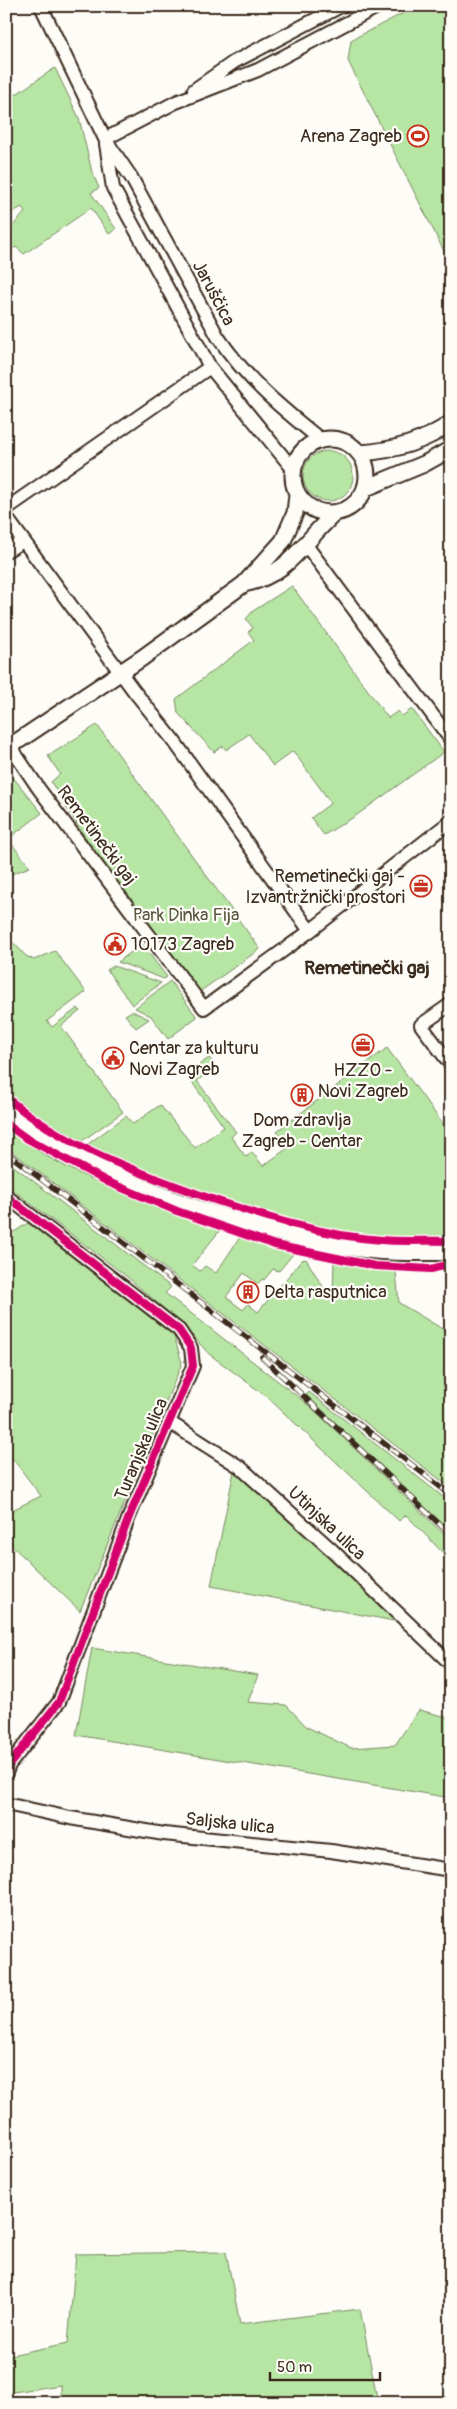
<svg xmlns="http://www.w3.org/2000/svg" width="457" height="2409" viewBox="0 0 457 2409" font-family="Pangolin,sans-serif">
<rect width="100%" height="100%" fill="#fdfcf7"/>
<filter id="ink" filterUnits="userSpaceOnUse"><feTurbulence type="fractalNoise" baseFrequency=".02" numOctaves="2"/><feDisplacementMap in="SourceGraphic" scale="10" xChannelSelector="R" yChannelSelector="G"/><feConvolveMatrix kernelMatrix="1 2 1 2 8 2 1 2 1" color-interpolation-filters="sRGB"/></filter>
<g filter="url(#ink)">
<path fill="#b7e6a4" stroke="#798861" d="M417,6H451V265L348,61L351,40Z
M55,68L79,118L92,172L99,188L91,193L116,229L109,234L91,208L24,254L16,247L6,252V234L25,212L22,207L6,216V101Z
M303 476a25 25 0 1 1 50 0a25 25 0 1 1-50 0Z
M292,586L388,718L398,711L402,716L412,709L444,752L357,815L324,835L311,818L331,803L293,751L273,766L249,734L226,750L223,746L214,752L178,713L176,699L254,640L248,632L253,628L246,619L253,611Z
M97,725L260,949L195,995C144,926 95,856 51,782L60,774L48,756Z
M6,775L12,776L42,813L8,839L30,867L6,876Z
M6,935L26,956L34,960L55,951L86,992L47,1021L52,1027L78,1008L80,1011L61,1026L123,1112L82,1141L43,1119L6,1091Z
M142,944L167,977L164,979L118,962Z
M114,966L161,983L132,1005L107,970Z
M170,981L197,1017L168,1039L151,1016L135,1008Z
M132,1011L149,1019L136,1028L125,1015Z
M387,1048L451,1135V1239C416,1238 382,1238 348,1232C263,1217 164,1182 88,1144L126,1116L133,1124L160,1105L195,1148L224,1127L186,1074L209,1058L216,1066L197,1081L236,1132L231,1137L246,1157L252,1152L263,1166L289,1147L277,1131Z
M6,1128C64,1175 151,1205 221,1229L192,1265L200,1271L205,1266L216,1273L240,1237L293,1254L279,1271L273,1269L264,1280L262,1279L258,1284L244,1273L226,1297L243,1310L248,1304L258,1312L302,1260L306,1259L333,1303L334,1259L396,1272L399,1303L451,1334V1488L6,1147Z
M6,1160L171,1287L165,1293L311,1407L451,1541V1561L406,1515L399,1521L266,1396L209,1354L182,1324L126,1276L6,1185Z
M28,1223L174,1336L182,1363L80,1611L6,1540V1513L41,1496L6,1450V1237Z
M309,1392L451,1503V1532L306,1395Z
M235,1466L322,1547L394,1621L211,1586Z
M92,1648L258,1675L248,1702L286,1705L307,1727L351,1748L395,1745L419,1710L451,1718V1798L76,1735Z
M226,2252L240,2324L360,2309L378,2403H61V2385L6,2393V2356L68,2343L76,2254Z"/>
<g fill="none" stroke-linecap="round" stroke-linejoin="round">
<g stroke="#3b2a1e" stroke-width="16">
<path id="minor" d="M41,6L105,139L131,177L218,337C247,380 281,408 321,440
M194,90L234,62L341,6
M105,139L176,102L258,70L379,6
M106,144L113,188L210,367L293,469
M6,509L210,367
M6,517L134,691L174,741L310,931
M306,545L451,740
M6,551L23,541
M10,746L39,789L204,1008L310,931L451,821
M451,1004L421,1025L451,1065
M6,1196L179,1330L191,1348L193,1366L129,1517L59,1702L9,1765L6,1773
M169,1422L240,1467L333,1551L451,1664
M6,1804L70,1818L164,1834L331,1851L451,1870"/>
</g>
<g stroke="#3b2a1e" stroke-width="19">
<path id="tertiary" d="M293 476a37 37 0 1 1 74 0a37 37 0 1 1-74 0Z
M360,453C392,451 424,442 451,423
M366,488L424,464L451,449
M244,584C289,575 303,542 334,514
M6,749L142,658L244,584L283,541L295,513L297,494"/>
</g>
<g stroke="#3b2a1e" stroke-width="20">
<path id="secondary" d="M6,1109C90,1174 197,1214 300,1237C323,1242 347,1248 371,1250C397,1253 424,1252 451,1252"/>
</g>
<use href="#minor" stroke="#fdfcf7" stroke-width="12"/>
<use href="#tertiary" stroke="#fdfcf7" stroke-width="15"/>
<use href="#secondary" stroke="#fdfcf7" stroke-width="16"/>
<g stroke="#3b2a1e" stroke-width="5.5">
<path id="rail" d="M6,1152L451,1495
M262,1357L451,1535"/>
</g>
<use href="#rail" stroke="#fdfcf7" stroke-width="4" stroke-dasharray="11" stroke-linecap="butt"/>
<g stroke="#fdfcf7" stroke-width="11">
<path id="cycleway" d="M6,1097C61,1145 139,1173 206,1197C262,1216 322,1236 382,1240C405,1242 428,1240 451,1241
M6,1124L26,1138L108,1182L177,1211L275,1245L375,1266L431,1269L451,1264
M6,1196L179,1330L191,1348L193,1366L129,1517L59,1702L9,1765L6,1773"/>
</g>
<use href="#cycleway" stroke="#d6006c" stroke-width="8"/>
</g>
</g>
<defs>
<g id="stadium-ring" transform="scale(1.125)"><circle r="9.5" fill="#fdfcf7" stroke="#c8321e" stroke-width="1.5"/><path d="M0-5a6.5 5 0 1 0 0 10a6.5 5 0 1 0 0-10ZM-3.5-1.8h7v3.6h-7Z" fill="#c8321e"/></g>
<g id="office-ring" transform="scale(1.125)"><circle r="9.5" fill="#fdfcf7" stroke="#c8321e" stroke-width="1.5"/><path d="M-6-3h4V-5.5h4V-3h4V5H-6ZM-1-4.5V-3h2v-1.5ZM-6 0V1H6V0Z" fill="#c8321e"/></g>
<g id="civic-ring" transform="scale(1.125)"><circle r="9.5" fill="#fdfcf7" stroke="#c8321e" stroke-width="1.5"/><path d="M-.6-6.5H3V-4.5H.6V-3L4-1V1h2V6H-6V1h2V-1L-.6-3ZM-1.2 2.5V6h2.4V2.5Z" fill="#c8321e"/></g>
<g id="building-ring" transform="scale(1.125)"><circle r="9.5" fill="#fdfcf7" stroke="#c8321e" stroke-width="1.5"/><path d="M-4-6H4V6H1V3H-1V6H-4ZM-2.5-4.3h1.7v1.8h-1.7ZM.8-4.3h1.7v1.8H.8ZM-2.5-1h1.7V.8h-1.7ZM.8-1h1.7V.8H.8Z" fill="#c8321e"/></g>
</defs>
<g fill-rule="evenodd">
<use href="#stadium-ring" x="418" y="136"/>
<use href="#office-ring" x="421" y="886"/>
<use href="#civic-ring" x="115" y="944"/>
<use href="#office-ring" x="363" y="1045"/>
<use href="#civic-ring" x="113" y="1058"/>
<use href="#building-ring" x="302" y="1095"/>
<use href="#building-ring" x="248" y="1292"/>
</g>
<g text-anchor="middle" stroke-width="4.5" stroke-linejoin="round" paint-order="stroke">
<g font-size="18" fill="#3b2a1e" stroke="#fdfcf7" text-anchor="start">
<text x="402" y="142" text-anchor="end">Arena Zagreb</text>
<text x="405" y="882" text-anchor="end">Remetinečki gaj -<tspan x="405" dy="21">Izvantržnički prostori</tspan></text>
<text x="131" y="950">10173 Zagreb</text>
<text x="129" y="1054">Centar za kulturu<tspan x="129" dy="21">Novi Zagreb</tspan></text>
<text x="363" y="1076" text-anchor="middle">HZZO -<tspan x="363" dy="21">Novi Zagreb</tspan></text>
<text x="302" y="1126" text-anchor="middle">Dom zdravlja<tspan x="302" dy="21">Zagreb - Centar</tspan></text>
<text x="264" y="1298">Delta rasputnica</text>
</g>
<g font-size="18" fill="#3b2a1e" stroke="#fdfcf7">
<text transform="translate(214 293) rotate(62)" y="6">Jaruščica</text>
<text transform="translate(97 835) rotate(53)" y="6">Remetinečki gaj</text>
<text transform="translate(141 1449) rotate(-67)" y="6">Turanjska ulica</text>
<text transform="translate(327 1523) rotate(43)" y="6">Utinjska ulica</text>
<text transform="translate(230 1823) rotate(6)" y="6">Saljska ulica</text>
</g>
<g font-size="18" fill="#5a5940" stroke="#fdfcf7">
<text x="186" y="921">Park Dinka Fija</text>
</g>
<g font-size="19" font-weight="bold" fill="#3b2a1e" stroke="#fdfcf7">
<text x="367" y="974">Remetinečki gaj</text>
</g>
</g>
<rect width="457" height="2409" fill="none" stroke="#fdfcf7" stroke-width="25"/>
<rect x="12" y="12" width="432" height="2384" fill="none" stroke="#3b2a1e" stroke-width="2" filter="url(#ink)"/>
<path d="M270 2372v8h110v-8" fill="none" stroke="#3b2a1e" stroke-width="2.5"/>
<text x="277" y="2372" font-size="15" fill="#3b2a1e" stroke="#fdfcf7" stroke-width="4" paint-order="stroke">50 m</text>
</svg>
